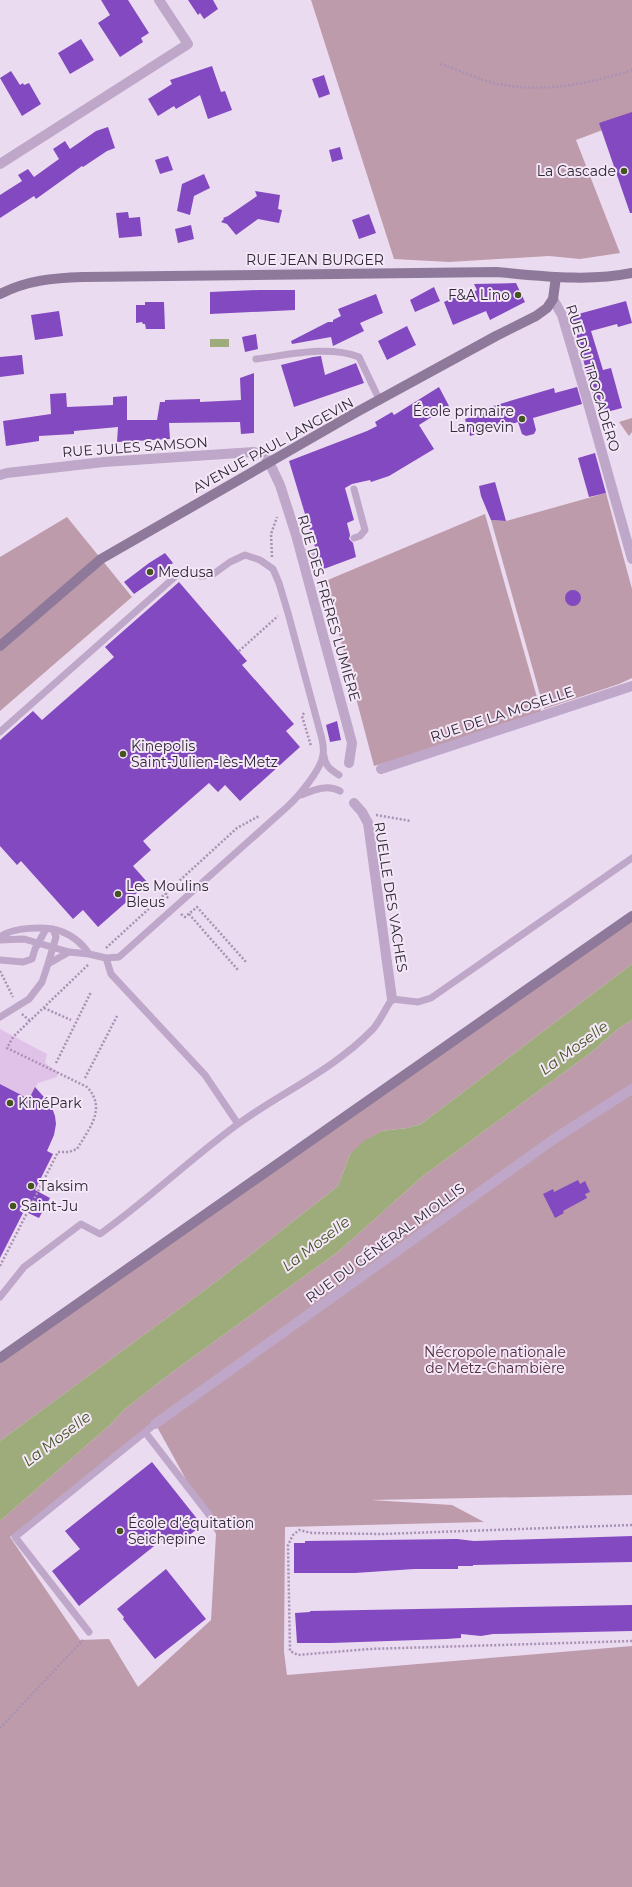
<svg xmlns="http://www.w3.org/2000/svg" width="632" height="1887" viewBox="0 0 632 1887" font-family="Montserrat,sans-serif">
<rect width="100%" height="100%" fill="#ebdbf0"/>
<path fill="#be9baa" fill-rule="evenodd" d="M311,0H632V119L576,140L620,253L580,259L549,256L449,262L394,259Z
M632,418V432L629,436L619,422Z
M606,493L632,589V678L619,684L544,709L491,520L506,521Z
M485,514L542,715L374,766L338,630L323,582Z
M67,517L132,597L0,711V557Z
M632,916V964L421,1124L407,1128L382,1131L350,1154L338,1186L217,1281L0,1441V1358Z
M632,1020V1495L371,1500L452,1505L484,1522L285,1527L284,1652L287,1675L632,1646V1887H0V1521L111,1424L125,1409L171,1373L339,1251L423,1176L593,1051L618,1029ZM156,1425L216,1534L211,1620L138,1687L109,1639L80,1640L10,1537Z"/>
<path fill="#e0c2e8" d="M0,1029L47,1054L45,1063L58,1072L57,1077L38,1083L29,1099L0,1084Z"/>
<path fill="#9eac7b" d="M210,339H229V347H210Z
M632,964V1020L618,1029L593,1051L423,1176L339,1251L171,1373L125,1409L111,1424L0,1521V1441L217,1281L338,1186L350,1154L364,1141L382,1131L407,1128L421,1124Z"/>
<path fill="#8349c0" d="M101,0H128L149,33L141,38L143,42L120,57L98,23L110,15Z
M188,0H213L218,9L204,19L200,13L198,15Z
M81,39L94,60L70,74L58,53Z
M212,66L221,92L225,91L232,110L208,119L200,95L176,109L174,106L158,116L148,99L172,84L170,80Z
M11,71L20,85L23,83L24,85L29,83L41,104L22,116L0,78Z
M324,75L330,94L319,98L312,79Z
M632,112V213H630L599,123Z
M108,127L115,148L107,151L83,167L82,166L36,199L34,196L0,218V195L22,181L18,175L28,169L34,177L59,159L53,149L65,141L70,149L96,131Z
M340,147L343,159L332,162L329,150Z
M168,156L173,170L160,174L155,160Z
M204,174L210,188L194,196L190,215L177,211L182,184Z
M255,191L280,195L278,209L282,210L279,223L258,219L236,235L227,224L221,222L224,219L223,218L228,216L257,196Z
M128,212L129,218L140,217L142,236L119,238L116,213Z
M369,214L376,233L359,239L352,220Z
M191,225L194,239L178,243L175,229Z
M516,283L525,302L490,320L486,311L453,325L444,302L457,296L459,300L477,290L474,284Z
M434,287L440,301L415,312L410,300Z
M259,290H295V310L210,314V292Z
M376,294L383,313L360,323L364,331L333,346L331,337L292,344L291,341L328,322H333V320L341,316L338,309Z
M626,301L632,323L618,327L617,324L591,331L603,370L611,368L622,408L603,413L600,401L595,402L571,316Z
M145,302H164L165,329H146L145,324H143L142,322L136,323V305H145Z
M59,311L63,336L35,340L31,315Z
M407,326L416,345L387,360L378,341Z
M256,334L258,349L245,352L242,337Z
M22,355L24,374L0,377V357Z
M321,356L325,375L356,363L364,383L294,407L281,365L313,357Z
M254,373V433L241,434L240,422L169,423L170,439L117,442L118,427L74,431V434L39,436V441L6,446L3,421L51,414L50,394L66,393L67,407L113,405V397L127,396V420H157L160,402H165V400L200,399V402L241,400L240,378Z
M439,387L449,406L419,425L434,449L389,476L371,482L370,480L352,484L345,488L354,520L347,523L350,535L349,539L353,543L356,557L321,570L317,556L320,551L315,547L289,461L367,431L377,426L375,422L392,412L394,415Z
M577,387L582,404L533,418L536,430L534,434L526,436L522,434L518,422L470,436L465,419L484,413L483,409L554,388L555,393Z
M595,453L606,493L589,497L578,458Z
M495,482L506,521L491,520L481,496L479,486Z
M165,553L173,563L166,568L168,570L134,594L124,582L149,563Z
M179,582L247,661L242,665L294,724L286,731L300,747L240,801L225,785L218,792L209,783L143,841L151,850L133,866L148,883L98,927L83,910L73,919L21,861L17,865L0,846V740L33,711L42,720L114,657L105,647Z
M565 598a8 8 0 1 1 16 0a8 8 0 1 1-16 0Z
M337,721L341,740L330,742L326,725Z
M0,1084L29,1099L35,1087L51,1105L55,1116L56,1124L54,1135L47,1151L53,1154L35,1190L50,1198L39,1218L24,1211L0,1258Z
M578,1180L580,1184L585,1181L590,1192L585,1194L587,1198L563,1211L564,1213L555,1218L543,1194L553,1189L554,1192Z
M152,1462L202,1525L176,1546L168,1535L79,1606L52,1571L80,1549L65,1531Z
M632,1536V1562L473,1565V1566H458V1569H414L355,1573H294V1543H305V1541L457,1539L474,1541Z
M166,1569L206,1619L155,1659L123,1619L124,1617L117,1609Z
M632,1605V1631L493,1634L481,1636L461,1634V1638L446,1639L331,1643H297L295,1613L310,1612V1611Z"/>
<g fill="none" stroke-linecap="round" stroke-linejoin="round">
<path stroke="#a891b3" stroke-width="2.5" stroke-dasharray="2 2" stroke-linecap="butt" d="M440,64C459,70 479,80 498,84C544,93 588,84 632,70
M272,557L271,534L277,517
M239,651L278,616
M304,713L302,716L311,746
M376,815L411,821
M166,881V896L169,899
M181,914L185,917L197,907L246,962
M189,914L238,970
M106,948L237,828L259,816
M0,971L13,997
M44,1008L71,1020
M22,1014L30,1021
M56,1063L91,992
M85,1078L117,1016
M0,1266L58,1152H69L77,1149C89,1129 107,1108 87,1087L7,1048L13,1037L89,964
M632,1525L382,1534L312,1533L299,1530L293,1535L288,1545L290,1651L298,1655L369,1649L632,1641
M0,1728L83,1640"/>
<path stroke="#bea7c8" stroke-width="7" d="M256,359C289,355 327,345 359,357L380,401
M354,538L360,536L365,530L354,489
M301,553L315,552
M0,732L177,575L189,573L201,576L212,575L230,562L245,555L260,560L273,569L279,583L288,613L322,739C323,744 324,750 323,755C321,770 298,797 287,807L119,957L106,958
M324,756C325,766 331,770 339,775
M301,795C314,790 327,784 340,791
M0,937C12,927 46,926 60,931C72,935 83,944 89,954
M0,940L24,939L69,952L89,954L106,958L111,974L205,1075L238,1124
M0,960L23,962L32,959L35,949L46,929
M48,964L56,937L53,929
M0,1017L29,999L42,982L48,964L69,952
M0,1297L24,1267L81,1224L100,1234C148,1200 190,1159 238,1124C282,1092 333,1070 372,1030C380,1022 385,1009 392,999L418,1002L431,998L632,858
M145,1432L210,1516
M89,1632L15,1537L155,1424"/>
<path stroke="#bea7c8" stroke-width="10" d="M0,164L188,44L159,0
M553,299L562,315L586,396L632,559
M0,475L7,473L104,462L254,452L264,455L269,462L280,485L296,535L352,743L349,763
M381,769L632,686
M354,803L362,812L368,823L392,999
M155,1424L554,1139L632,1089"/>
<path stroke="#8e799b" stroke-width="10" d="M0,294C28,280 53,278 83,277L497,272C542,276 588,282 632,273
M0,646L101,559L355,413L496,336L536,316L547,308L553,299L556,277
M0,1358L632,916"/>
</g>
<g fill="#43541f" stroke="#f4e7f8" stroke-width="1.5">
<circle cx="624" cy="171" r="4"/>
<circle cx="518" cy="295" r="4"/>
<circle cx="522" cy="419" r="4"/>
<circle cx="150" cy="572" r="4"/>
<circle cx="123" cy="754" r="4"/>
<circle cx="118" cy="894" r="4"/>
<circle cx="10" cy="1103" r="4"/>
<circle cx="31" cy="1186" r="4"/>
<circle cx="13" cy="1206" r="4"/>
<circle cx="120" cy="1531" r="4"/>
</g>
<g text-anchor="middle" stroke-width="4" stroke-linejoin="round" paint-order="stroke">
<g font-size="14" fill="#2f2734" stroke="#f4e7f8" text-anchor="start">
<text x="616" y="176" text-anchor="end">La Cascade</text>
<text x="510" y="300" text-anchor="end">F&amp;A Lino</text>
<text x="514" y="416" text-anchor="end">École primaire<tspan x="514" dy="16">Langevin</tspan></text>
<text x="158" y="577">Medusa</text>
<text x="131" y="751">Kinepolis<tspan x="131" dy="16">Saint-Julien-lès-Metz</tspan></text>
<text x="126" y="891">Les Moulins<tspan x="126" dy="16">Bleus</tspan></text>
<text x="18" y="1108">KinéPark</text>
<text x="39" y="1191">Taksim</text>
<text x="21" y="1211">Saint-Ju</text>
<text x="128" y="1528">École d'équitation<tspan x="128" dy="16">Seichepine</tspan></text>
</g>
<g font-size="14" fill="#2f2734" stroke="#f4e7f8">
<text x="315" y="265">RUE JEAN BURGER</text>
<text transform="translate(593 378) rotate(73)" y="5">RUE DU TROCADÉRO</text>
<text transform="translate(273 445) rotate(-29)" y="5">AVENUE PAUL LANGEVIN</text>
<text transform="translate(135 447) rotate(-4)" y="5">RUE JULES SAMSON</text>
<text transform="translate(329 608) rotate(74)" y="5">RUE DES FRÈRES LUMIÈRE</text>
<text transform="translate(502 714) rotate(-18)" y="5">RUE DE LA MOSELLE</text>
<text transform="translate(391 897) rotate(81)" y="5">RUELLE DES VACHES</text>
<text transform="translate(385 1243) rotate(-36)" y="5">RUE DU GÉNÉRAL MIOLLIS</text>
</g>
<g font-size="14" fill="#512c3b" stroke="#f4e7f8">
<text x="495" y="1357">Nécropole nationale<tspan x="495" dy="16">de Metz-Chambière</tspan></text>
</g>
<g font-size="15" font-style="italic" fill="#43541f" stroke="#f4e7f8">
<text transform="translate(574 1048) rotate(-36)" y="5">La Moselle</text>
<text transform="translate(316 1244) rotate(-37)" y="5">La Moselle</text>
<text transform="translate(57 1439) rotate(-37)" y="5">La Moselle</text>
</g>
</g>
</svg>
